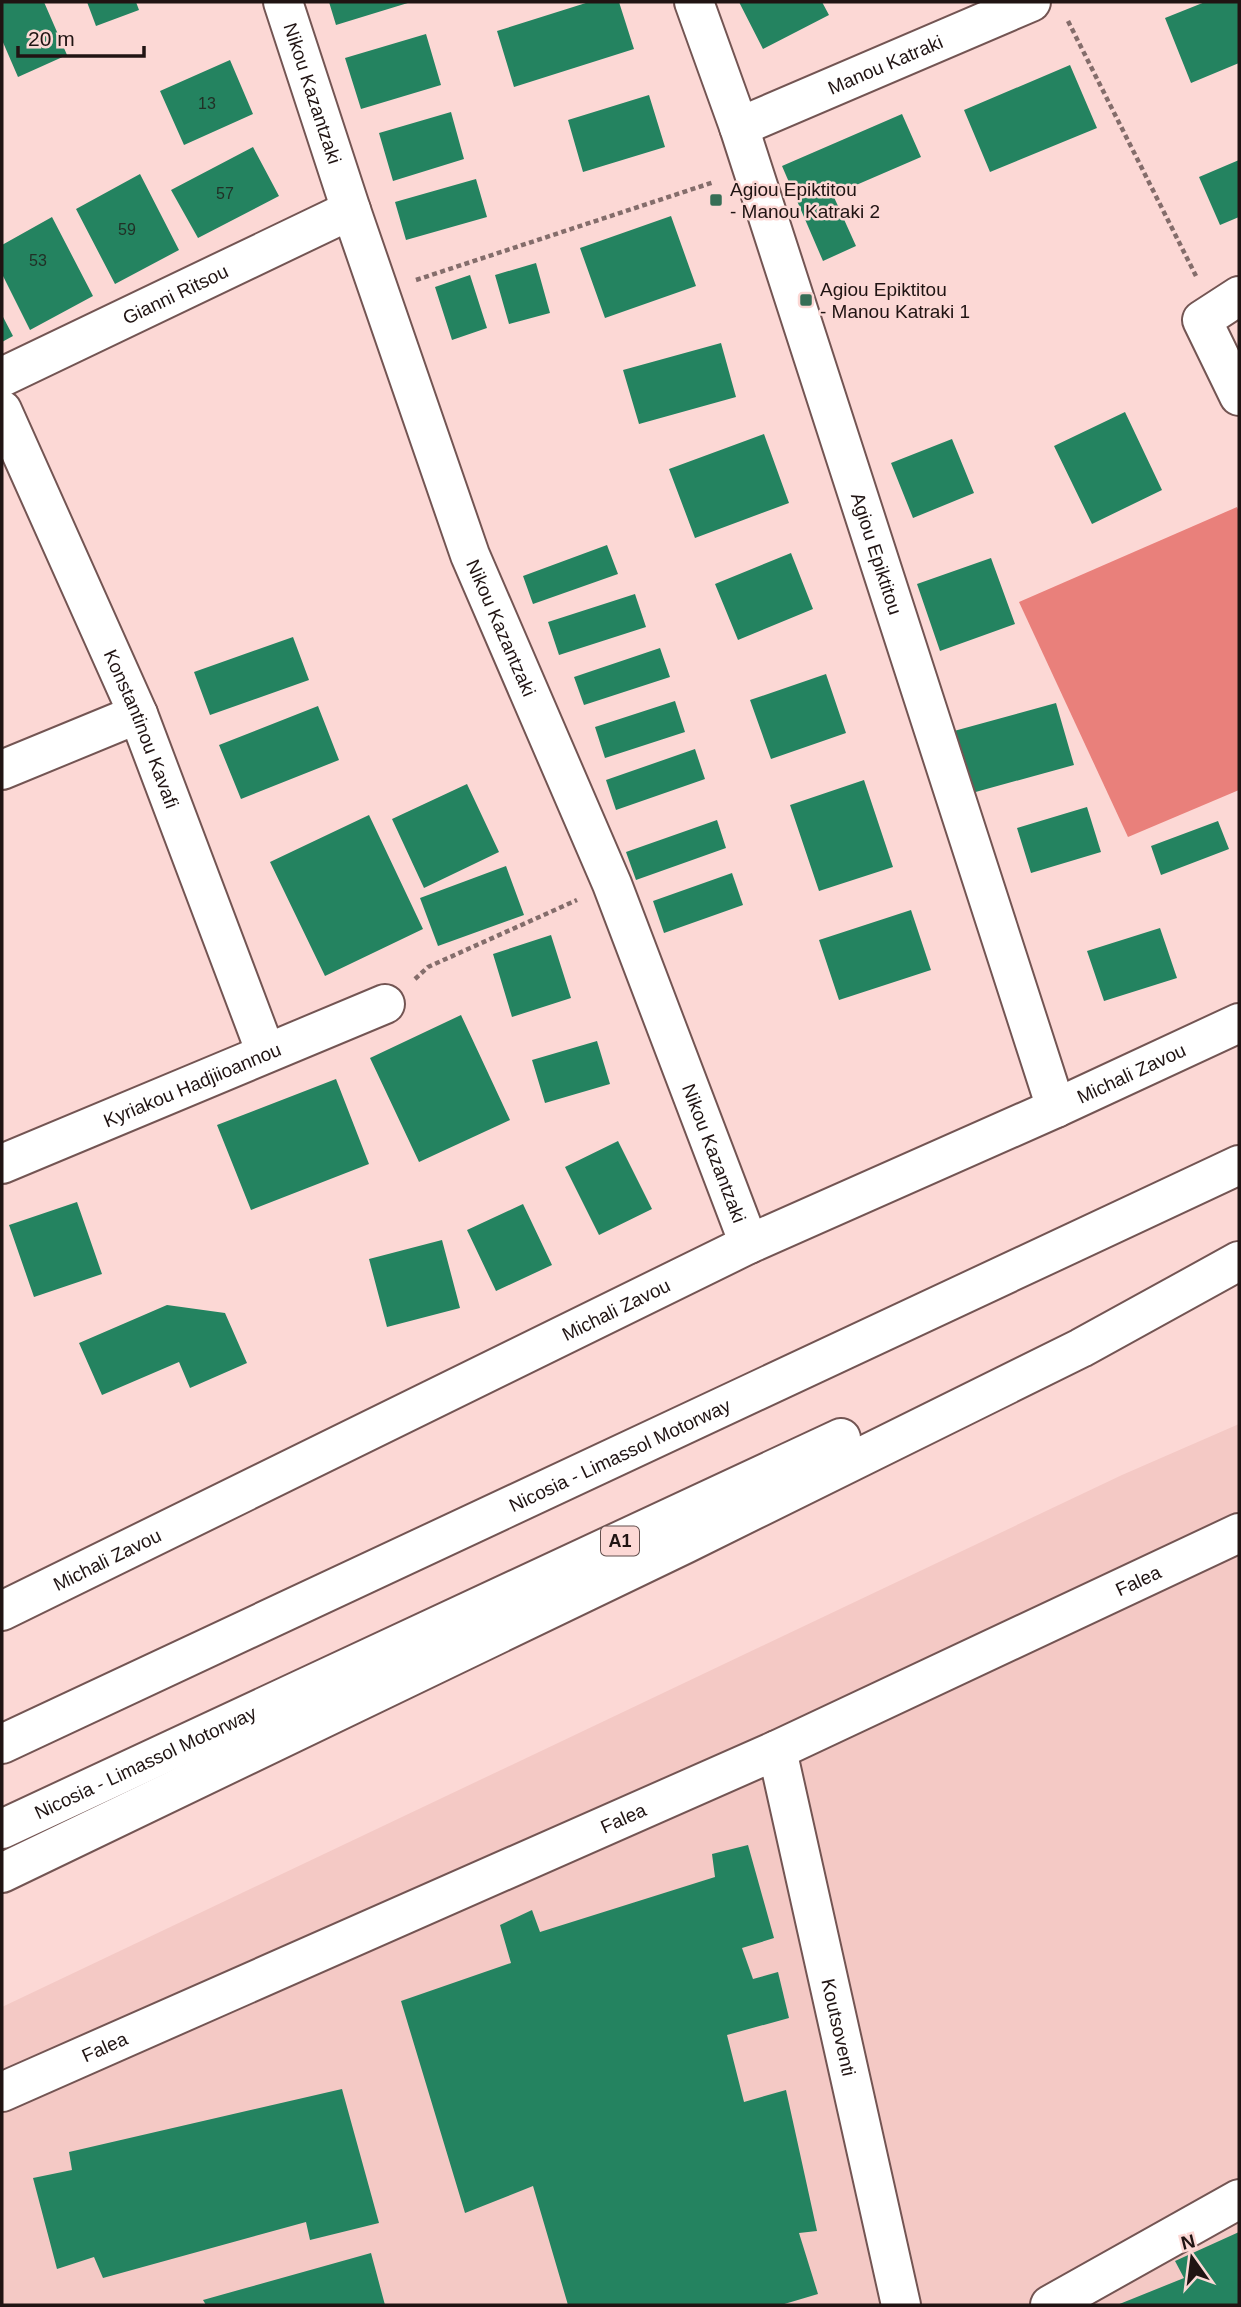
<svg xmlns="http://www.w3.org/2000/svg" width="1241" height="2307" viewBox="0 0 1241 2307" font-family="Helvetica,sans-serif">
<rect width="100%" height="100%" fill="#fcd8d5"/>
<path fill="#f4c9c5" d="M1239,1424V2305H2V2007L1122,1475Z"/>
<path fill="#e9807b" d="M1237,507L1239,512V790L1128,837L1019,602Z"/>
<path fill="#248360" d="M2,2H44L67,55L18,77L2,40Z
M87,2H136L139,10L96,26Z
M329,2H411L336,25Z
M589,2H619L634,49L514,87L497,31Z
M739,2H822L829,15L763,49Z
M1205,2H1239V63L1191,83L1165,18Z
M426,34L441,85L361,109L345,58Z
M230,60L253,114L184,145L160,91Z
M1070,65L1097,128L990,172L964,110Z
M649,95L665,147L583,172L568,120Z
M451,112L464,159L393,181L379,133Z
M902,114L921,157L833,195L856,246L823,261L782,166Z
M253,147L279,196L198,238L171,190Z
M1239,160V217L1220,225L1199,177Z
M140,174L179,250L115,284L76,209Z
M476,179L487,217L406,240L395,202Z
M671,216L696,286L605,318L580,248Z
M52,217L93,296L30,330L2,274V245Z
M536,263L550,313L509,324L495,275Z
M470,275L487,328L452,340L435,287Z
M2,315L13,336L2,342Z
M721,343L736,397L639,424L623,370Z
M1125,412L1162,490L1092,524L1054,446Z
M764,434L789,503L695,538L669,469Z
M952,439L974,493L913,518L891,463Z
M607,545L618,574L533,604L523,576Z
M791,553L813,609L738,640L715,584Z
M991,558L1015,624L940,651L917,584Z
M635,594L646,627L559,655L548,622Z
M293,637L309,680L210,715L194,672Z
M660,648L670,677L584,705L574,677Z
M826,674L846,733L771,759L750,700Z
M675,701L685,732L605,758L595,727Z
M1056,703L1074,765L972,793L954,731Z
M318,706L339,760L241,799L219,745Z
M695,749L705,779L616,810L606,780Z
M864,780L893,867L819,891L790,805Z
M467,784L499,852L424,888L392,819Z
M1087,807L1101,852L1031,873L1017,828Z
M369,815L423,929L325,976L270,862Z
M717,820L726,848L636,880L626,852Z
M1218,821L1229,849L1161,875L1151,846Z
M506,866L524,915L438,946L420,898Z
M732,873L743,905L664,933L653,901Z
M911,910L931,970L839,1000L819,940Z
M1160,928L1177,978L1104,1001L1087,951Z
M551,935L571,998L512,1017L493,954Z
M461,1015L510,1120L419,1162L370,1058Z
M597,1041L610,1084L545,1103L532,1060Z
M336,1079L369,1164L251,1210L217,1125Z
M618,1141L652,1209L599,1235L565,1167Z
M77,1202L102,1274L34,1297L9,1225Z
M523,1204L552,1265L496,1291L467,1230Z
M442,1240L460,1308L387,1327L369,1259Z
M167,1305L225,1313L247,1363L190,1388L179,1362L102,1395L79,1343Z
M748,1845L774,1938L742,1948L753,1979L778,1972L789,2018L727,2035L744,2102L786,2090L817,2231L799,2233L818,2294L781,2305H568L533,2186L465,2213L401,2001L511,1963L500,1925L532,1910L540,1932L715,1877L712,1854Z
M342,2089L379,2223L310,2240L306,2222L103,2278L94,2257L57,2269L33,2178L72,2170L69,2152Z
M1239,2232V2305H1117L1184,2278L1175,2261Z
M371,2253L385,2305H206L203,2300Z"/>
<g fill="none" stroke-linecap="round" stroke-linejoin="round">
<g stroke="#735553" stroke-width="42">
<g id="minor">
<path id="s1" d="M283,2L351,210L470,555L612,884L749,1244"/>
<path id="s2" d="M694,2L739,127L1056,1108"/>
<path id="s3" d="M739,127L1031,2"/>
<path d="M1239,296L1202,320L1239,396"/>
<path id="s4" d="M2,377L351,210"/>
<path id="s5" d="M2,410L138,714L266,1053"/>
<path d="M2,770L138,714"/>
<path id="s6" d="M2,1164L385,1004"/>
<path id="s7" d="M2,1611L749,1244L1056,1108L1239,1023"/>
<path id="s8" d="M777,1750L901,2305"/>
<path id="s9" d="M2,2092L777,1750L1239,1533"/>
<path d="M1050,2305L1239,2199"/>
</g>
</g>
<g stroke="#735553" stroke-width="42">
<g id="highway">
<path id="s10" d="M2,1744L1239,1165"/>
<path id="s11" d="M2,1829L841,1438"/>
<path d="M2,1873L685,1544L1081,1348L1239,1261"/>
</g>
</g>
<path stroke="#846d6b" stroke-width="4.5" stroke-dasharray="5 3.5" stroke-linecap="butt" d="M1068,21L1196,276
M416,280L714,182
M415,979L428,967L577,900"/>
<use href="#minor" stroke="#fff" stroke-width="38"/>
<use href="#highway" stroke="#fff" stroke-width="38"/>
</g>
<g fill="#366e56" stroke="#fcd8d5" stroke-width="2.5">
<rect x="709" y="193" width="14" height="14" rx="3.5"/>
<rect x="799" y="293" width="14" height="14" rx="3.5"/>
</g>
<g text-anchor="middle" stroke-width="5" stroke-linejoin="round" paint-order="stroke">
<g font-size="16" fill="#213026">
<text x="207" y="109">13</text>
<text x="225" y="199">57</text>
<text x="127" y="235">59</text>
<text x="38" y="266">53</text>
</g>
<rect fill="#fcd8d5" stroke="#624f4d" stroke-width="2" x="601" y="1526.5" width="38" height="29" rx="5"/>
<g font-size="18" font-weight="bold" fill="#201413">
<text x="620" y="1547">A1</text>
</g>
<g font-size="19" fill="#201413" stroke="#fcd8d5">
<text dy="7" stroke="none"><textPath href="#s3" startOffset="159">Manou Katraki</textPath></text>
<text dy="7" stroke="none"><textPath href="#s1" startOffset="96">Nikou Kazantzaki</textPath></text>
<text dy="7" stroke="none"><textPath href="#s4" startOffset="192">Gianni Ritsou</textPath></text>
<text dy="7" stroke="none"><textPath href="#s2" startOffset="581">Agiou Epiktitou</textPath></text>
<text dy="7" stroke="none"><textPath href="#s1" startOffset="663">Nikou Kazantzaki</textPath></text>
<text dy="7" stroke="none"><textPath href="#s5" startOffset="348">Konstantinou Kavafi</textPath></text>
<text dy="7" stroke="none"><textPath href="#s7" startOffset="1251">Michali Zavou</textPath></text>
<text dy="7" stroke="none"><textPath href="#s6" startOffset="206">Kyriakou Hadjiioannou</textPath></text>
<text dy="7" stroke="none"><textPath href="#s1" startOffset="1230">Nikou Kazantzaki</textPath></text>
<text dy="7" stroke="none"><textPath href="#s7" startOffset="684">Michali Zavou</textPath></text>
<text dy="7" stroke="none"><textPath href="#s10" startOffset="682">Nicosia - Limassol Motorway</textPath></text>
<text dy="7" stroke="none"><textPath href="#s7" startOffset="117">Michali Zavou</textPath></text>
<text dy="7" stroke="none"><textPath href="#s9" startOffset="1246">Falea</textPath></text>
<text dy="7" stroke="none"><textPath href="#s11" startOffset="158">Nicosia - Limassol Motorway</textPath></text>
<text dy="7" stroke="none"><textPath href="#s9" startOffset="679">Falea</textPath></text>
<text dy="7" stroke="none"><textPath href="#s8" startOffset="284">Koutsoventi</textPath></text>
<text dy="7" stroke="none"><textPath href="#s9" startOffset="112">Falea</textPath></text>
</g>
<g font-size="19" fill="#201413" stroke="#fcd8d5" text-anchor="start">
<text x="730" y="196">Agiou Epiktitou<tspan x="730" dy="22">- Manou Katraki 2</tspan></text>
<text x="820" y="296">Agiou Epiktitou<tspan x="820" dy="22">- Manou Katraki 1</tspan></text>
</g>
</g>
<rect width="1241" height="2307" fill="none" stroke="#201413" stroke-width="7"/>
<g transform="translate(1192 2258) rotate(346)" stroke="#fcd8d5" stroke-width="5" paint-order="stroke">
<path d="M0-5L12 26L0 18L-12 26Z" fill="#201413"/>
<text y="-10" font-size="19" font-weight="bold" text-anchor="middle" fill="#201413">N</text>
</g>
<path d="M18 46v10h126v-10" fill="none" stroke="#201413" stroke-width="3.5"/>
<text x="28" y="46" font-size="21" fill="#201413" stroke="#fcd8d5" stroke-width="5" paint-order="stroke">20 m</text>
</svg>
